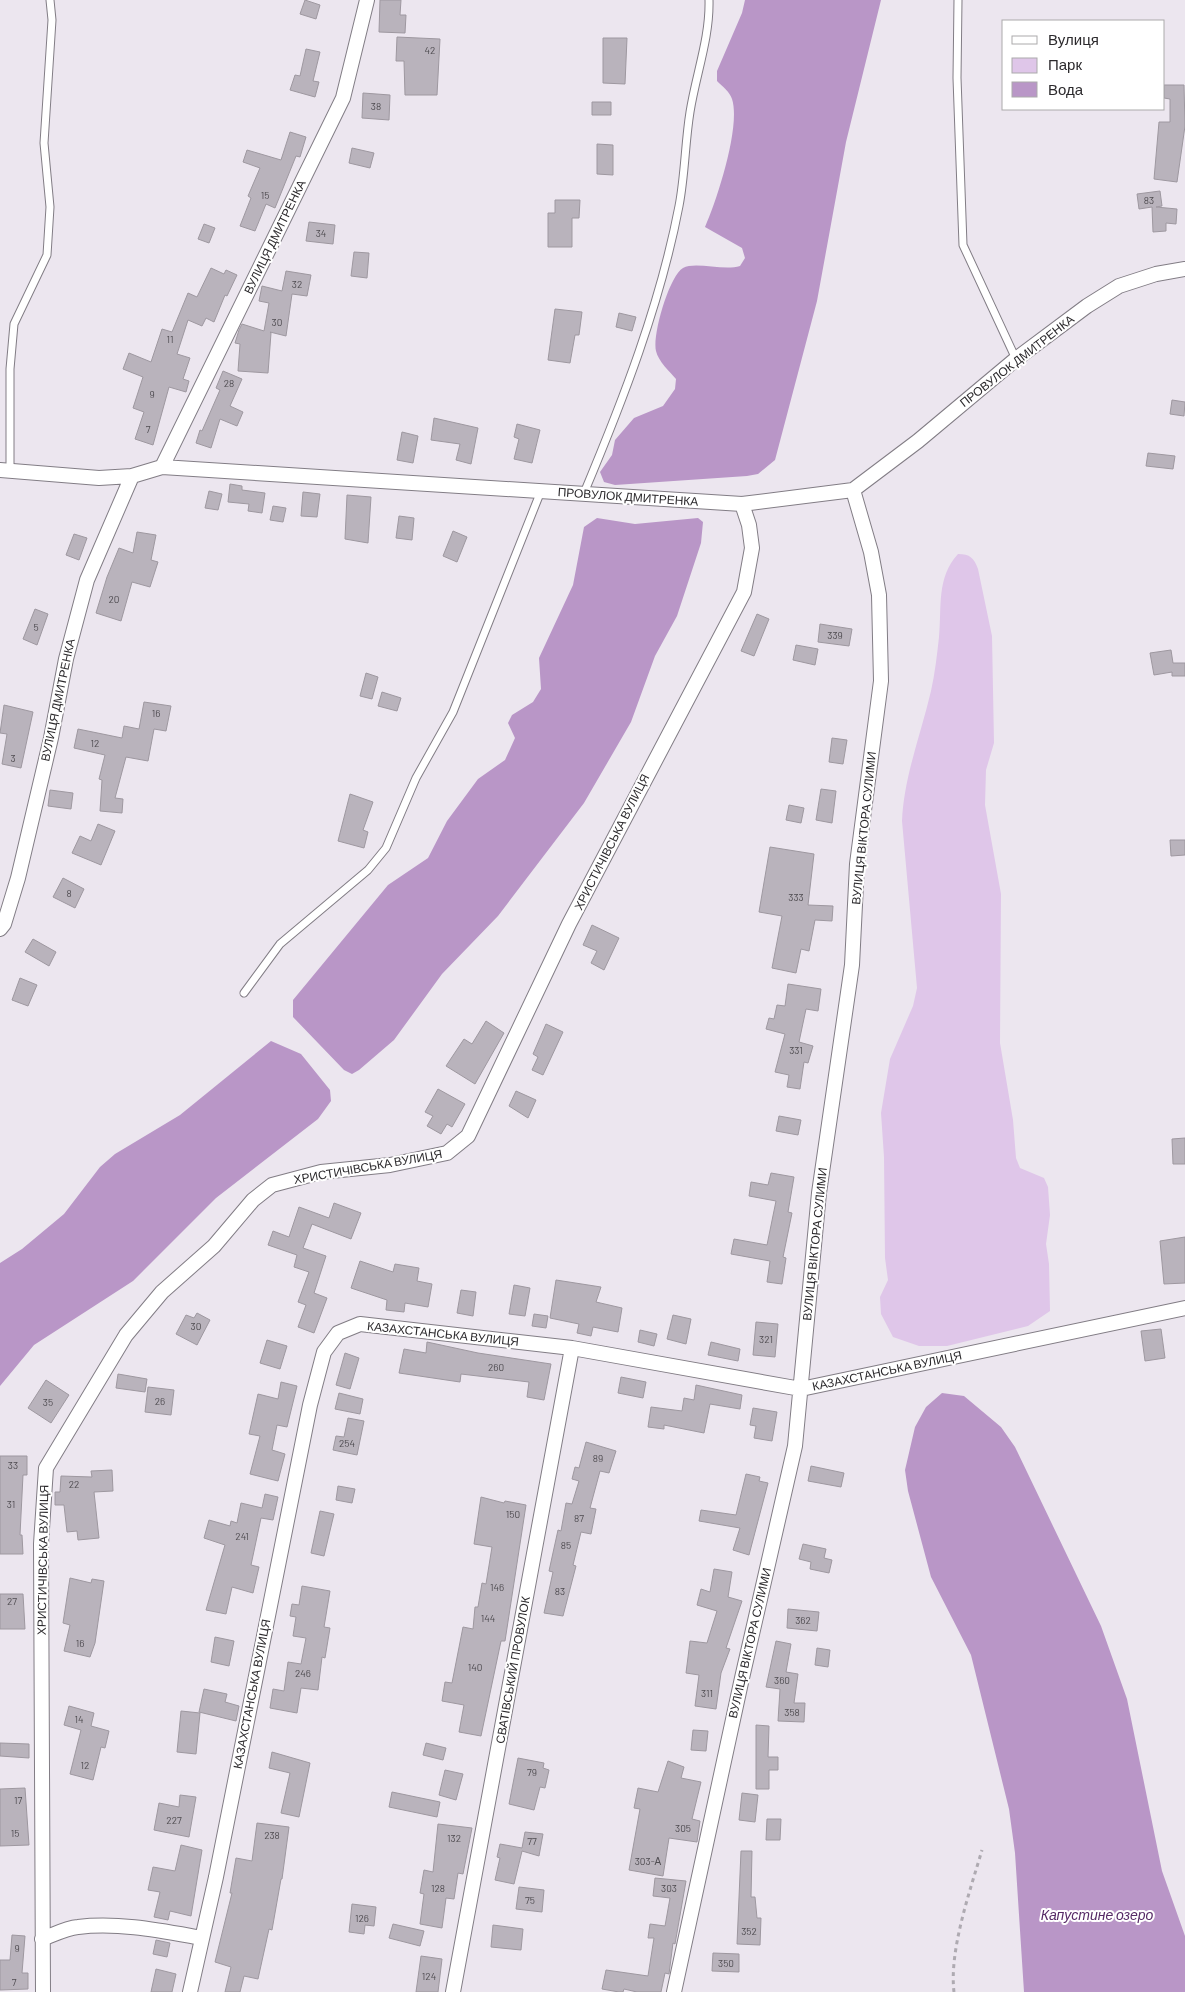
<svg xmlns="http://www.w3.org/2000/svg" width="1185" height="1992" viewBox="0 0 1185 1992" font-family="Barlow,sans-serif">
<rect width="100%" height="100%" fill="#ece6ef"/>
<path fill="#dfc6e9" d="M958,554C970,554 974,558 978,569L992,636L994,743L986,770L985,805L1001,894L1000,1043L1013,1120L1016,1158L1020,1168L1044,1178L1048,1187L1050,1215L1046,1244L1049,1264L1050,1311L1028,1326L947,1346H919L893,1337L881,1314L880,1297L888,1280L885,1258L884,1157L881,1113L890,1059L913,1006L917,988L902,821C904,776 921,734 931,691C935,673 937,655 939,637C942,608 936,578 958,554Z"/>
<path fill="#b996c7" d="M745,0H881L846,142L817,301L775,460L758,474L747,476L615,485L604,482L600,472L612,455L615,440L634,418L663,406L675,389L676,379C670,372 658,361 656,351C652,336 669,276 683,268C695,261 723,271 740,266L745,258L742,248L705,227C717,200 741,126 732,99C730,92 722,86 717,81V71L742,13Z
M597,518L635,524L698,518L703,522L701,543L677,616L655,656L631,722L584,803L498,916L442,974L394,1040L359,1070L352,1074L344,1070L293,1017V1000L388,885L428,858L447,821L478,779L505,760L515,738L508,723L512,715L533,702L541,689L539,658L573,585L584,527Z
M271,1041L301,1054L330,1090L331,1101L318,1119L216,1198L133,1281L34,1345L0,1386V1263L22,1249L64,1214L100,1167L115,1154L180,1115Z
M942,1393L964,1396L1001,1427L1015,1447L1101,1626L1127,1699L1162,1871L1185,1936V1992H1024L1015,1853L1009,1809L971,1655L931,1577L908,1491L905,1470L915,1427L926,1407Z"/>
<path fill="#b9b3bc" stroke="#9e98a0" d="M305,0L320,5L316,19L300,14Z
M380,0H401L400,15H406L405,33L379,32Z
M397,37L440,39L437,95H405L404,61H396Z
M603,38H627L625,84L603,83Z
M306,49L320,52L313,81L319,82L315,97L290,90L295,75L300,76Z
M1164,85H1184L1185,126L1177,182L1154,179L1159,122H1170V99L1164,98Z
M363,93L390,95L389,120L362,118Z
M592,102H611V115H592Z
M290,132L306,137L300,157L296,156L275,208L266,204L255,231L240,226L251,198L248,196L260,168L243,162L247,150L281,160Z
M597,144L613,145V175L597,174Z
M352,148L374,153L370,168L349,163Z
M1160,191L1162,206L1156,207L1177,209L1176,224L1166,223V231L1153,232L1152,207L1139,209L1137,194Z
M555,200H580L579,218H572V247H548V213H555Z
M309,222L335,225L333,244L306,241Z
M204,224L215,228L209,243L198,239Z
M354,252L369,253L367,278L351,276Z
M211,268L224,274L226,270L237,275L227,296L225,295L214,322L206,318L202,326L188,320L177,354L190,358L183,379L189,381L186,392L169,387L153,445L135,439L144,412L133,408L143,377L123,369L129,353L151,362L162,329L172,332L188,293L197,297Z
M286,271L311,275L307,296L292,294L286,336L270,332L271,333L268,373L238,371L240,344L235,343L239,330L242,324L264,331L269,303L259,301L262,286L282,291Z
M555,309L582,312L579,335H575L570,363L548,360Z
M619,313L636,317L632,331L616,327Z
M223,371L242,379L230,406L243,412L237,426L220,419L211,448L196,443L200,430L202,431L220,390L216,388Z
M1172,400L1185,402L1184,416L1170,414Z
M434,418L478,428L471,464L456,460L460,444L431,440Z
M517,424L540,430L532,463L514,459L519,439L514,437Z
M402,432L418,436L413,463L397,460Z
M1148,453L1175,456L1173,469L1146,466Z
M230,484L242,486V490L265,493L262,513L248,511L249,504L228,502Z
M209,491L222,494L218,510L205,508Z
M303,492L320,494L317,517L301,516Z
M347,495L371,497L368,543L345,539Z
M273,506L286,508L283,522L270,520Z
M399,516L414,518L412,540L396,538Z
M453,531L467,537L457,562L443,556Z
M137,532L156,535L151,560L158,562L150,587L132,582L121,621L96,613L107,577L119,548L133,553Z
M74,534L87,538L79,560L66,555Z
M35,609L48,614L37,645L23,639Z
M757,614L769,619L754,656L741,651Z
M820,624L852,629L849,646L818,642Z
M796,645L818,649L815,665L793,660Z
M1171,650L1173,663H1185V676H1172V672L1154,675L1150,653Z
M366,673L378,677L372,699L360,696Z
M382,692L401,698L397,711L378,706Z
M144,702L171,706L166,731L154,729L148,761L126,757L115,798L123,799L122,813L100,811L102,780L99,779L105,755L74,748L78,729L122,738L124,726L139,729Z
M4,705L33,712L21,768L2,764L7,734L0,733Z
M832,738L847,740L843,764L829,762Z
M821,789L836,791L832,823L816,820Z
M50,790L73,793L71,809L48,806Z
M350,794L373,802L363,830L368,832L364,848L338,841Z
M789,805L804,808L801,823L786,820Z
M98,824L115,831L101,865L72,853L80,836L91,841Z
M1170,840H1185V855L1171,856Z
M770,847L814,854L808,905L833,906L832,921L815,920L809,951L801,949L796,973L772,968L782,916L759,912Z
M63,878L84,889L75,908L53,897Z
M592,925L619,938L604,970L591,963L597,951L583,945Z
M33,939L56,952L49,966L25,952Z
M20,978L37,985L28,1006L12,1000Z
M788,984L821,989L818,1011L806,1009L799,1042L813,1046L808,1063L804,1062L800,1089L787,1087L789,1075L775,1072L785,1034L766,1029L769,1018L774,1019L777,1005L785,1006Z
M486,1021L504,1033L475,1084L446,1066L464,1039L472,1044Z
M546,1024L563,1032L543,1075L532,1070L538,1057L533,1054Z
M438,1089L465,1104L452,1127L447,1124L441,1134L427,1126L433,1116L425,1112Z
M516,1091L536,1100L528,1118L509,1106Z
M779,1116L801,1120L798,1135L776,1131Z
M1185,1138V1164H1173L1172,1139Z
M771,1173L794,1177L788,1212L792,1213L783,1257L786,1258L782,1284L767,1282L770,1261L731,1254L734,1239L767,1245L776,1201L749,1196L751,1182L768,1185Z
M334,1203L361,1213L351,1239L312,1224L303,1248L326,1256L314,1293L327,1298L314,1333L298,1327L306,1305L298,1302L309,1272L294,1267L297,1255L268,1245L273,1231L289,1237L299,1207L329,1218Z
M1185,1237V1283L1164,1284L1160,1241Z
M360,1261L393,1272L395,1264L419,1268L417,1281L432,1284L428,1307L405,1303L404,1312L386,1310L387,1300L351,1288Z
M556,1280L601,1287L596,1302L622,1308L618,1332L593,1327L591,1336L577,1333L579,1324L550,1318Z
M514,1285L530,1288L525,1316L509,1314Z
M461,1290L476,1292L473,1316L457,1313Z
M197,1313L210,1320L197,1345L176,1334L186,1315L194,1318Z
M534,1314L548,1316L546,1328L532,1326Z
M673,1315L691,1319L686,1344L667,1339Z
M756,1322L778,1324L775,1357L753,1355Z
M1161,1329L1165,1358L1145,1361L1141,1331Z
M640,1330L657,1334L654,1346L638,1342Z
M267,1340L287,1346L280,1369L260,1363Z
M427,1342L478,1353L551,1364L544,1400L527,1397L529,1382L461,1374L460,1382L399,1373L404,1349L426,1353Z
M711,1342L740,1349L738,1361L708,1355Z
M345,1353L359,1358L350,1389L336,1385Z
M118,1374L147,1379L145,1392L116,1388Z
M621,1377L646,1382L643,1398L618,1393Z
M46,1380L69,1395L51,1423L28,1408Z
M281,1382L297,1386L287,1427L277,1425L272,1450L285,1454L278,1481L250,1474L260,1436L249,1434L258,1394L278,1399Z
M696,1385L742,1395L740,1409L710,1404L704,1433L664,1425V1429L648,1427L651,1407L682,1411L684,1398L694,1400Z
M148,1387L174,1390L171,1415L145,1412Z
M339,1393L363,1399L360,1414L335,1409Z
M753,1408L777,1412L772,1441L754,1438L756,1426L750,1425Z
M348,1418L364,1421L357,1455L333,1450L336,1436L344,1437Z
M586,1442L616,1451L609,1473L600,1471L590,1508L596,1509L591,1534L581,1532L573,1565L576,1566L563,1616L544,1613L553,1572L549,1571L558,1530L561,1531L566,1503L572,1504L579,1481L572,1479L575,1467L579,1468Z
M0,1456H27V1475H23L20,1535H22L23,1554H0Z
M811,1466L844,1473L841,1487L808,1481Z
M112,1470L113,1491L94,1492L99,1538L78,1540L77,1531L67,1532L64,1505H55V1492H60L61,1476L92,1477L91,1471Z
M746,1474L760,1477L759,1481L768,1483L749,1555L733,1550L740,1528L699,1521L701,1510L736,1515Z
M338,1486L355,1489L352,1503L336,1500Z
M265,1494L278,1497L273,1520L261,1518L251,1565L259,1567L253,1593L232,1587L226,1614L206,1610L225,1545L204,1538L209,1520L230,1526L231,1521L237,1523L241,1503L262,1508Z
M481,1497L504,1503L505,1501L526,1505L505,1641H501L481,1736L459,1732L464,1705L442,1701L445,1682L452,1683L463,1627L473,1629L475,1607H478L482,1583L486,1584L492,1547L474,1544Z
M320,1511L334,1514L324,1556L311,1553Z
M803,1544L826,1549L824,1558L832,1560L829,1573L810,1569L811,1562L799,1559Z
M714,1569L732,1572L728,1597L742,1601L726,1648L730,1649L721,1673L716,1709L695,1706L699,1675L686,1673L690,1641L707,1643L717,1611L697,1605L701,1589L710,1592Z
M70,1578L91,1583L92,1579L104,1581L95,1643L90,1657L64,1651L70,1625L63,1623Z
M302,1586L330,1591L324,1627L330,1628L325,1658L322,1657L318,1690L301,1688L297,1713L270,1708L273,1689L284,1691L288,1662L301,1664L306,1638L293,1636L296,1617L290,1616L292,1604L299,1605Z
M0,1594H23L25,1629H0Z
M788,1609L819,1612L817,1631L787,1628Z
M215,1637L234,1641L229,1666L211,1662Z
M776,1641L791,1644L786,1672L798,1674L794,1703H805L804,1722L778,1721L780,1689L766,1687Z
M817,1648L830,1650L828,1667L815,1665Z
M204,1689L227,1694L225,1702L239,1706L236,1721L199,1712Z
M69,1706L94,1713L91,1726L109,1731L105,1748L101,1747L93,1780L70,1774L81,1730L64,1725Z
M181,1711L200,1713L196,1754L177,1752Z
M756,1725L769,1726L768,1757H778V1770H769V1789H756Z
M693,1730L708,1731L706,1751L691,1750Z
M0,1743L29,1744V1758L0,1756Z
M426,1743L446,1748L443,1760L423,1755Z
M272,1752L310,1763L299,1817L281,1813L290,1773L269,1768Z
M518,1758L544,1763L543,1768L549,1770L545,1788L540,1787L534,1810L509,1804Z
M668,1761L684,1767L681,1778L701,1782L692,1819L700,1821L697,1842L669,1838L663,1876L629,1870L640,1809L634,1808L638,1788L658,1792Z
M445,1770L463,1774L456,1800L439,1795Z
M25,1788L29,1845L0,1846V1789Z
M392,1792L440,1802L437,1817L389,1807Z
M742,1793L758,1795L755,1822L739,1820Z
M180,1795L196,1797L189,1837L154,1830L159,1803L179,1807Z
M767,1819H781L780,1840H766Z
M257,1823L289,1827L282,1879H281L272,1930L269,1929L258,1979L244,1976L240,1992H225L231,1967L215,1962L232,1893H230L236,1858L252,1861Z
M438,1824L472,1828L463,1874L458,1873L454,1899L446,1898L442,1928L420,1924L424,1894L420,1893L424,1870L433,1872Z
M525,1832L543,1834L539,1856L522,1851L514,1884L495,1880L500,1858L497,1857L500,1844L522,1848Z
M181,1845L202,1850L191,1916L170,1911L168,1920L154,1917L160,1892L148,1890L153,1867L175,1871Z
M741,1851H752L751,1897H755L757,1918H761L760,1945L737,1944Z
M655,1878L686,1881L675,1944L673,1943L669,1974L665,1973L661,1992H637L624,1989L623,1992H619L602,1989L606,1970L648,1976L654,1938H648L650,1924L665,1926L670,1898L653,1896Z
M519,1887L544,1890L542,1912L516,1909Z
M352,1904L376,1907L374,1926L365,1925L364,1934L349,1932Z
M393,1924L424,1931L420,1946L389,1938Z
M493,1925L523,1929L521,1950L491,1947Z
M12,1935L25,1936L22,1973H28V1989L0,1990V1960H10Z
M156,1940L170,1943L167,1957L153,1954Z
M713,1953L739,1954V1972L712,1971Z
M421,1956L442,1959L438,1992H416Z
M156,1969L176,1974L172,1992H151Z"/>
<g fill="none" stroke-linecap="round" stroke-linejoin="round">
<g stroke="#827d85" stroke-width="9">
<path id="service" d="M958,0L957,78L963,245L1016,359
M10,471V369L14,324L47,255L50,207L44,143L52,20L50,0
M584,493C623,400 660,305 679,206C685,175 685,143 690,112C696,74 710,38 709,0
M244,993L280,944L368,870L386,848L416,778L453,712L541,491"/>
</g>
<g stroke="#827d85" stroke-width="16">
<path id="minor" d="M162,467L343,98L367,0
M0,470L99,478L132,476L162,467L742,504L853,490L918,441L1016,359L1087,306L1119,286L1156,274L1185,269
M0,929L4,924L18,878L51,738L66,659L87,580L132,476
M42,1939C53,1935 66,1928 78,1927C119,1922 162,1931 202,1938
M43,1992L41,1544L46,1468L126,1335L162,1292L214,1246L253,1200L272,1185L321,1172L390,1165L447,1153L468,1136L569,924L744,592L752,548L749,525L742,504
M190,1992L216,1877L310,1405L324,1352L338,1333L360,1324L572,1348L801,1389L1185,1308
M453,1992L572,1348
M674,1992L742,1678L795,1446L819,1193L852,965L857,864L881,681L879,595L871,552L853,490"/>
</g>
<path stroke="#aeaab1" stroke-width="3" stroke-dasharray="4 4" stroke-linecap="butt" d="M954,1992C949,1950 970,1891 982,1850"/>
<use href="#service" stroke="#fff" stroke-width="7"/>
<use href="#minor" stroke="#fff" stroke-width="14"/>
</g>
<g text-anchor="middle" stroke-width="4" stroke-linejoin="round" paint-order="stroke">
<g font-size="10" fill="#4f4c51">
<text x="430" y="54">42</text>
<text x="376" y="110">38</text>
<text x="265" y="199">15</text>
<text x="1149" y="204">83</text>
<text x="321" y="237">34</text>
<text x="297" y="288">32</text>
<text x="277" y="326">30</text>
<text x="170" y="343">11</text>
<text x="229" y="387">28</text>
<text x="152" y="398">9</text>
<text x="148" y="433">7</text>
<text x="114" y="603">20</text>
<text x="36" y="631">5</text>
<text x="835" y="639">339</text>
<text x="156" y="717">16</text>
<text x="95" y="747">12</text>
<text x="13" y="762">3</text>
<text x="69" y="897">8</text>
<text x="796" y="901">333</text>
<text x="796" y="1054">331</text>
<text x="196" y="1330">30</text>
<text x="766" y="1343">321</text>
<text x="496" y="1371">260</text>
<text x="160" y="1405">26</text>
<text x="48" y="1406">35</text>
<text x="347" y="1447">254</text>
<text x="598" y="1462">89</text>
<text x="13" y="1469">33</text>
<text x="74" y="1488">22</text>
<text x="11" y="1508">31</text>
<text x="513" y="1518">150</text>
<text x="579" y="1522">87</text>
<text x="242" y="1540">241</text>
<text x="566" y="1549">85</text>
<text x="497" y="1591">146</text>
<text x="560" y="1595">83</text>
<text x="12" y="1605">27</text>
<text x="488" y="1622">144</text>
<text x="803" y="1624">362</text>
<text x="80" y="1647">16</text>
<text x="475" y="1671">140</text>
<text x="303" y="1677">246</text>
<text x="782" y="1684">360</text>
<text x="707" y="1697">311</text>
<text x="792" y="1716">358</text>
<text x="79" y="1723">14</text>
<text x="85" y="1769">12</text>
<text x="532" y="1776">79</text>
<text x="18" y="1804">17</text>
<text x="174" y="1824">227</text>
<text x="683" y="1832">305</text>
<text x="15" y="1837">15</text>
<text x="272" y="1839">238</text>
<text x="454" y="1842">132</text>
<text x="532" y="1845">77</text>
<text x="648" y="1865">303-А</text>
<text x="438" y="1892">128</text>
<text x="669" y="1892">303</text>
<text x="530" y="1904">75</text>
<text x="362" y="1922">126</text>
<text x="749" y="1935">352</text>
<text x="17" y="1952">9</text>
<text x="726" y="1967">350</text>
<text x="429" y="1980">124</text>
<text x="14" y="1986">7</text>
</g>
<g font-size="12" fill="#2c2a2d" stroke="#fff">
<text transform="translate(275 237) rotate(-64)" y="4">ВУЛИЦЯ ДМИТРЕНКА</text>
<text transform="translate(1017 361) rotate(-38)" y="4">ПРОВУЛОК ДМИТРЕНКА</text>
<text transform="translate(628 497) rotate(4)" y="4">ПРОВУЛОК ДМИТРЕНКА</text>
<text transform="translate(58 700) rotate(-78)" y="4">ВУЛИЦЯ ДМИТРЕНКА</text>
<text transform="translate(864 828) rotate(-84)" y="4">ВУЛИЦЯ ВІКТОРА СУЛИМИ</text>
<text transform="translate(612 842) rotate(-63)" y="4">ХРИСТИЧІВСЬКА ВУЛИЦЯ</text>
<text transform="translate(368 1167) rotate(-10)" y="4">ХРИСТИЧІВСЬКА ВУЛИЦЯ</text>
<text transform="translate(815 1244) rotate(-84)" y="4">ВУЛИЦЯ ВІКТОРА СУЛИМИ</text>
<text transform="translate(443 1334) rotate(6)" y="4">КАЗАХСТАНСЬКА ВУЛИЦЯ</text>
<text transform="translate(887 1371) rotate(-12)" y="4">КАЗАХСТАНСЬКА ВУЛИЦЯ</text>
<text transform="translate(43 1560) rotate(-89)" y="4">ХРИСТИЧІВСЬКА ВУЛИЦЯ</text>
<text transform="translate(750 1643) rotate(-77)" y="4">ВУЛИЦЯ ВІКТОРА СУЛИМИ</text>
<text transform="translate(513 1670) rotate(-80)" y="4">СВАТІВСЬКИЙ ПРОВУЛОК</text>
<text transform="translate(252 1694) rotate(-79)" y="4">КАЗАХСТАНСЬКА ВУЛИЦЯ</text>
</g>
<g font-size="14" font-style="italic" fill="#562a66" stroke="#fff">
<text x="1097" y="1920">Капустине озеро</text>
</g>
</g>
<rect x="1002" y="20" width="162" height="90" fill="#ffffff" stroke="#abaaab"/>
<rect x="1012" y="36" width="25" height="8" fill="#ffffff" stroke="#abaaab"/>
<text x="1048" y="45" font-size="15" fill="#2c2a2d">Вулиця</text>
<rect x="1012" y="58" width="25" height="15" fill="#dfc6e9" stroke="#abaaab"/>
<text x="1048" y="70" font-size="15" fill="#2c2a2d">Парк</text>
<rect x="1012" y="82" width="25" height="15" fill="#b996c7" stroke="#abaaab"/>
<text x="1048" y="95" font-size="15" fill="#2c2a2d">Вода</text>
</svg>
